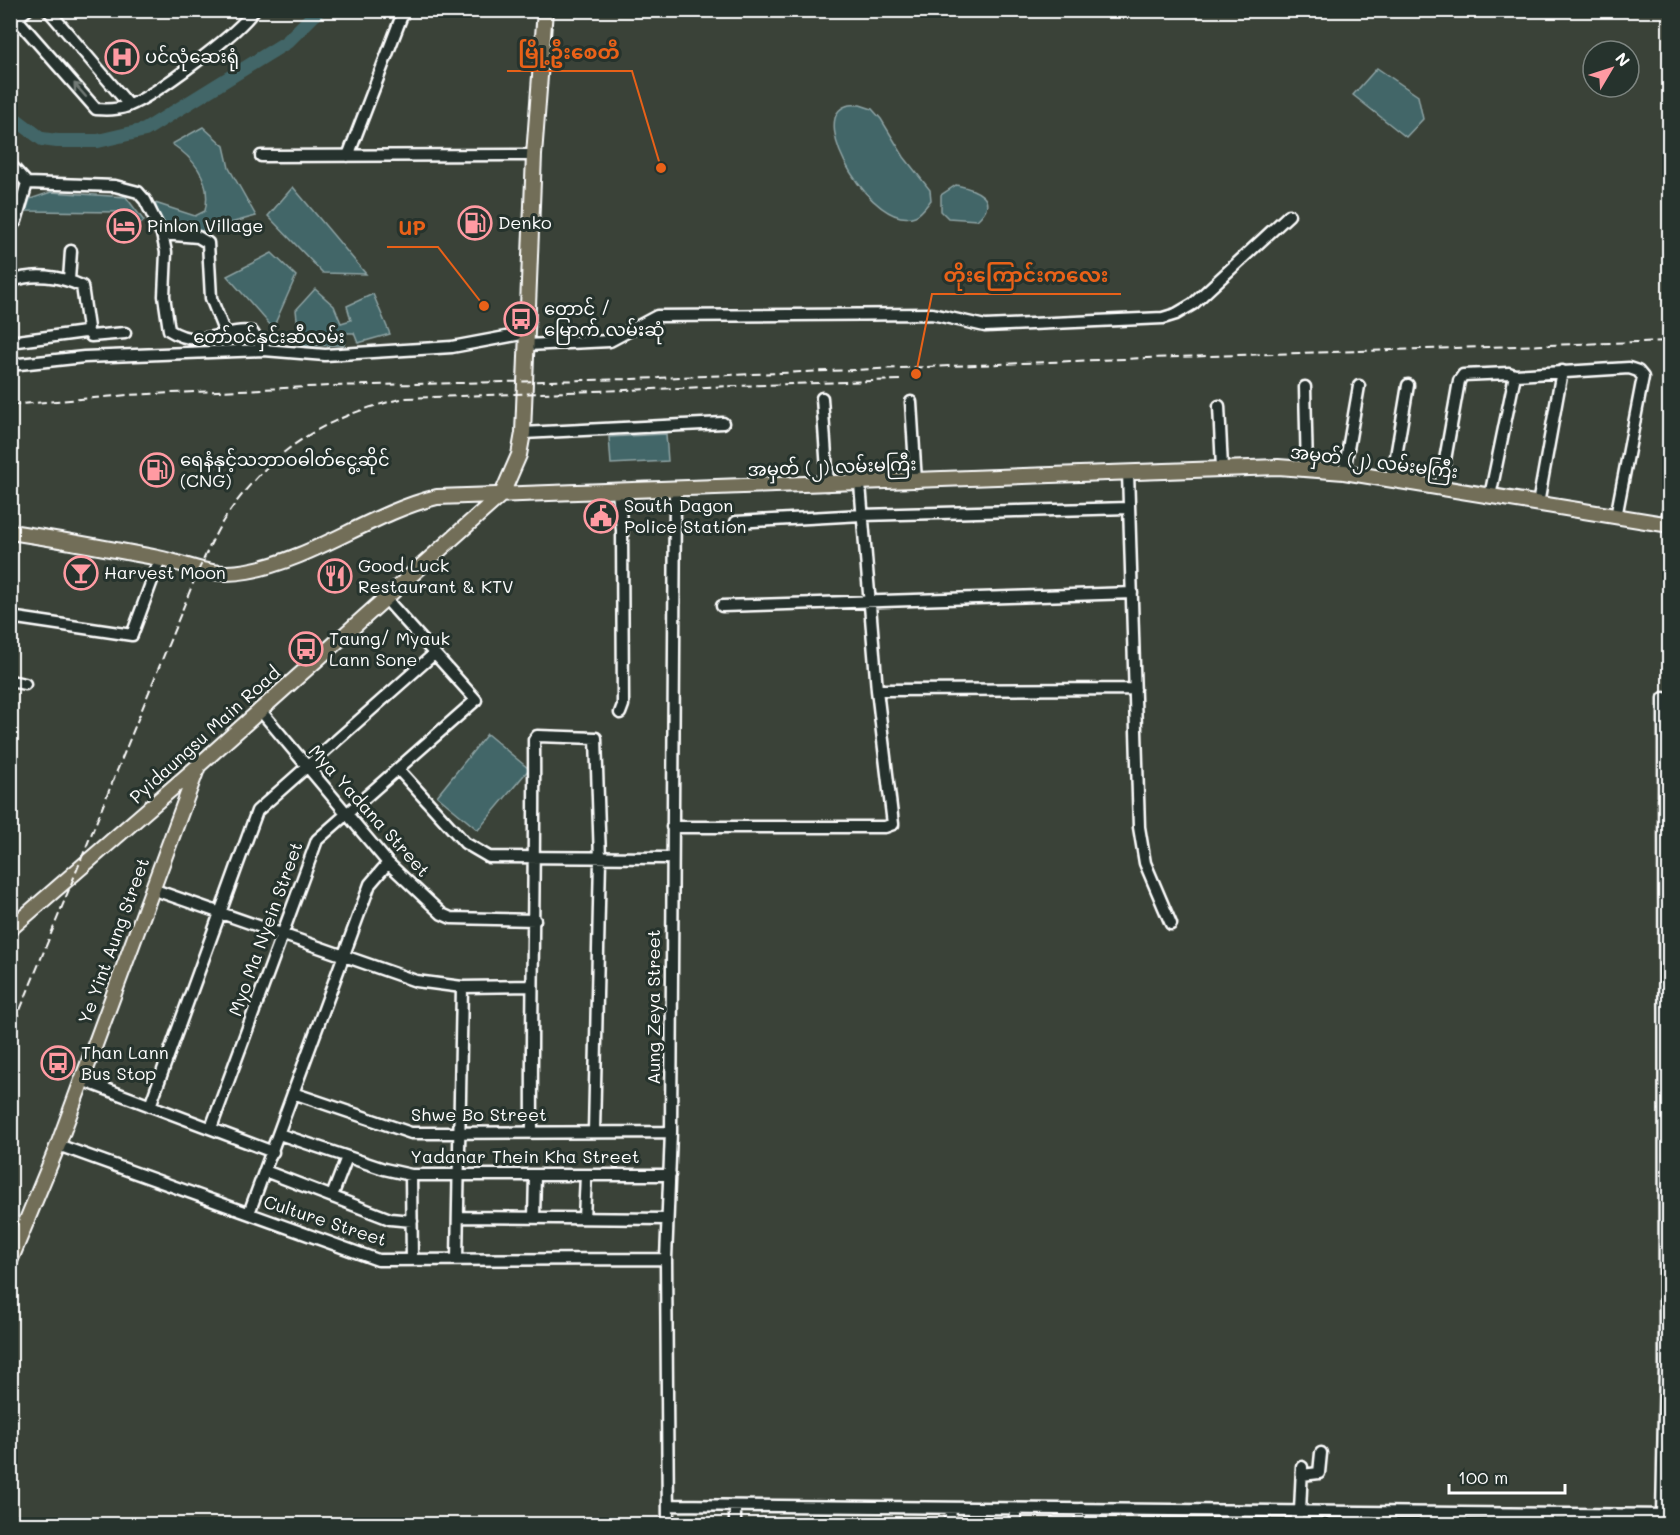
<svg xmlns="http://www.w3.org/2000/svg" width="1680" height="1535" viewBox="0 0 1680 1535" font-family="Mali,'Noto Sans Myanmar',sans-serif">
<rect width="100%" height="100%" fill="#3a4238"/>
<filter id="ink" filterUnits="userSpaceOnUse"><feTurbulence type="fractalNoise" baseFrequency=".0167" numOctaves="2"/><feDisplacementMap in="SourceGraphic" scale="12" xChannelSelector="R" yChannelSelector="G"/><feConvolveMatrix kernelMatrix="1 2 1 2 8 2 1 2 1" color-interpolation-filters="sRGB"/></filter>
<g filter="url(#ink)">
<path fill="#426667" stroke="#8ea3a4" stroke-width="1.5" d="M1377,68L1418,96L1423,119L1406,137L1353,95Z
M860,105L872,109L881,119L904,157L930,190L931,200C927,205 921,214 915,216C874,232 807,120 846,106C850,104 856,105 860,105Z
M203,127L224,146L229,168L256,216L201,231L163,228L155,203L195,216L205,211C212,181 196,160 172,144Z
M956,185C976,189 1001,199 977,220L948,218L941,211V195Z
M293,187L366,274L323,273L268,216Z
M51,192L126,197L144,221L137,227L125,221L121,212L26,211L30,199Z
M272,253L296,276L273,328L227,276Z
M315,289L334,306L341,323L351,320L347,306L373,294L390,334L358,343L354,333H346L344,345L300,346L296,310Z
M666,434L668,461L611,464L609,437Z
M487,734L529,769L478,830L437,796Z"/>
<g fill="none" stroke-linecap="round" stroke-linejoin="round">
<path stroke="#426667" stroke-width="14" d="M10,115L42,139L57,141H98L145,130L287,42L319,10"/>
<g stroke="#fff" stroke-width="15">
<path id="minor" d="M48,10L129,105
M10,11L96,109C107,110 117,110 128,106C154,96 239,33 254,10
M10,24L27,10
M261,156L534,155
M348,156L404,10
M10,164L27,183L115,186L138,192L145,200L162,234L166,252L164,296L169,330C202,351 224,327 252,332L264,350
M10,227L16,221L27,183
M162,234L198,237L208,243L211,298L226,336
M69,280L71,251
M10,282C33,272 60,276 82,286L88,328L85,332L10,342
M87,331L91,336L125,333
M527,345L610,341L657,316L932,314L985,326L1163,318L1176,314L1193,304L1289,215
M10,365L84,357L264,350L325,355L452,347L527,333
M1305,387L1307,470
M822,398L828,485
M911,402L916,482
M1219,406L1222,468
M523,433L723,423
M1128,472L1139,827L1145,863L1171,924
M1344,472L1359,386
M1392,480L1408,385
M1440,488L1459,381L1463,375L1509,373L1515,375L1629,368L1638,371L1643,377L1616,517
M618,492L622,530L623,705L620,713
M1490,496L1515,375
M1538,504L1562,371
M736,522L862,515L1129,508
M1666,525L1670,504
M722,606L1132,593
M10,617L132,635L160,559
M10,681L25,684
M877,690L1135,689
M260,710L388,863L442,914L451,918L535,920
M398,769L465,843L489,857L671,858
M672,827H885L893,824L877,690L860,484
M152,889L416,981L462,987L531,986
M82,1080L273,1152
M293,1093L411,1133L671,1132
M150,1106L257,811L434,654
M211,1128L317,840L476,700L385,598
M532,1132C531,1001 535,871 534,740L537,736L596,738L600,859L594,1132
M279,1134L384,1169L411,1175H670
M58,1145L378,1260L666,1259
M265,1171L390,1219L412,1221
M411,1175L412,1260
M332,1196L347,1157
M249,1213L370,884L388,863
M458,1217L667,1219
M534,1218L535,1175
M584,1218L586,1175
M457,1259L462,987
M1302,1475L1319,1473L1321,1453
M669,1505L1670,1515
M1300,1511L1302,1467
M1662,1515L1665,1364L1664,698L1670,700
M668,1524L666,1259L671,1132L675,490
M735,1524V1506
M950,1524L951,1508
M1015,1524V1509
M1081,1524V1509
M1297,1524V1511"/>
</g>
<g stroke="#fff" stroke-width="18">
<path id="major" d="M10,532C60,539 109,549 158,558C192,565 210,578 247,571C314,559 371,513 437,497L1278,467L1344,472L1670,525
M10,929L198,766L502,494L519,455L523,433L534,155L545,10
M10,1261L58,1145L197,769"/>
</g>
<use href="#minor" stroke="#26332d" stroke-width="10"/>
<use href="#major" stroke="#726e59" stroke-width="14"/>
<path stroke="#fff" stroke-width="2" stroke-dasharray="9 4.5" stroke-linecap="butt" d="M10,405L128,395L330,386L632,379L1147,358L1670,341
M10,1035L198,571C206,555 213,537 223,521C269,451 324,416 405,398L900,380"/>
</g>
<defs><path id="oneway-shaft" d="M-6 0H5M1.5-3L5.5 0L1.5 3" fill="none" stroke-width="1.6" stroke-linecap="round" stroke-linejoin="round" transform="scale(1.5)"/></defs>
<use stroke="#727a76" href="#oneway-shaft" transform="translate(80 90) rotate(-131)"/>
</g>
<defs>
<g id="hospital-ring" transform="scale(1.725)"><circle r="9.5" fill="#26332d" stroke="#ff9aa2" stroke-width="1.5"/><path d="M-5-5h3v3.5h4V-5h3V5h-3V1.5h-4V5h-3Z" fill="#ff9aa2"/></g>
<g id="fuel-ring" transform="scale(1.725)"><circle r="9.5" fill="#26332d" stroke="#ff9aa2" stroke-width="1.5"/><path d="M-5.5-6h7V0h2V4h1.3V-2.5L3-4.5l.8-.8L6-3V5H2.5V1h-1V6h-7ZM-4.2-4.7v3.2H.2V-4.7Z" fill="#ff9aa2"/></g>
<g id="hotel-ring" transform="scale(1.725)"><circle r="9.5" fill="#26332d" stroke="#ff9aa2" stroke-width="1.5"/><path d="M-6-4.5h1.5V1H6V5H4.5V3h-9V5H-6ZM-4 0a1.8 1.8 0 1 1 3.6 0ZM.5 0V-2.5h3Q6-2.5 6 0Z" fill="#ff9aa2"/></g>
<g id="bus-ring" transform="scale(1.725)"><circle r="9.5" fill="#26332d" stroke="#ff9aa2" stroke-width="1.5"/><path d="M-5-6H5V4H4V6H2V4H-2V6H-4V4H-5ZM-3.5-4V0h7V-4ZM-3.5 1.2v1.5H-2V1.2ZM2 1.2v1.5H3.5V1.2Z" fill="#ff9aa2"/></g>
<g id="civic-ring" transform="scale(1.725)"><circle r="9.5" fill="#26332d" stroke="#ff9aa2" stroke-width="1.5"/><path d="M-.6-6.5H3V-4.5H.6V-3L4-1V1h2V6H-6V1h2V-1L-.6-3ZM-1.2 2.5V6h2.4V2.5Z" fill="#ff9aa2"/></g>
<g id="bar-ring" transform="scale(1.725)"><circle r="9.5" fill="#26332d" stroke="#ff9aa2" stroke-width="1.5"/><path d="M-6-5H6L.8 .8V4.5H3.5V6h-7V4.5H-.8V.8Z" fill="#ff9aa2"/></g>
<g id="restaurant-ring" transform="scale(1.725)"><circle r="9.5" fill="#26332d" stroke="#ff9aa2" stroke-width="1.5"/><path d="M-5-6h1v4h1v-4h1v4h1v-4h1v5L-1.5 .5V6h-2V.5L-5-1ZM5-6V6H3V1.5H1.5Q1.5-4 5-6Z" fill="#ff9aa2"/></g>
</defs>
<g fill-rule="evenodd">
<use href="#hospital-ring" x="122" y="57"/>
<use href="#fuel-ring" x="475" y="223"/>
<use href="#hotel-ring" x="124" y="226"/>
<use href="#bus-ring" x="521" y="319"/>
<use href="#fuel-ring" x="157" y="470"/>
<use href="#civic-ring" x="601" y="516"/>
<use href="#bar-ring" x="81" y="573"/>
<use href="#restaurant-ring" x="335" y="576"/>
<use href="#bus-ring" x="306" y="649"/>
<use href="#bus-ring" x="58" y="1063"/>
</g>
<g text-anchor="middle" stroke-width="6" stroke-linejoin="round" paint-order="stroke">
<g font-size="18" fill="#fff" stroke="#26332d" text-anchor="start">
<text x="145" y="63">ပင်လုံဆေးရုံ</text>
<text x="498" y="229">Denko</text>
<text x="147" y="232">Pinlon Village</text>
<text x="544" y="315">တောင် /<tspan x="544" dy="21">မြောက် လမ်းဆုံ</tspan></text>
<text x="180" y="466">ရေနံနှင့်သဘာဝဓါတ်ငွေ့ဆိုင်<tspan x="180" dy="21">(CNG)</tspan></text>
<text x="624" y="512">South Dagon<tspan x="624" dy="21">Police Station</tspan></text>
<text x="358" y="572">Good Luck<tspan x="358" dy="21">Restaurant &amp; KTV</tspan></text>
<text x="104" y="579">Harvest Moon</text>
<text x="329" y="645">Taung/ Myauk<tspan x="329" dy="21">Lann Sone</tspan></text>
<text x="81" y="1059">Than Lann<tspan x="81" dy="21">Bus Stop</tspan></text>
</g>
<g font-size="18" fill="#fff" stroke="#26332d">
<text x="269" y="343">တော်ဝင်နှင်းဆီလမ်း</text>
<text transform="translate(1374 462) rotate(7)" y="6">အမှတ် (၂) လမ်းမကြီး</text>
<text transform="translate(832 467) rotate(-2)" y="6">အမှတ် (၂) လမ်းမကြီး</text>
<text transform="translate(205 735) rotate(-42)" y="6">Pyidaungsu Main Road</text>
<text transform="translate(369 811) rotate(48)" y="6">Mya Yadana Street</text>
<text transform="translate(266 929) rotate(-70)" y="6">Myo Ma Nyein Street</text>
<text transform="translate(114 941) rotate(-70)" y="6">Ye Yint Aung Street</text>
<text transform="translate(654 1007) rotate(-90)" y="6">Aung Zeya Street</text>
<text x="479" y="1121">Shwe Bo Street</text>
<text x="525" y="1163">Yadanar Thein Kha Street</text>
<text transform="translate(325 1221) rotate(18)" y="6">Culture Street</text>
</g>
</g>
<path fill="none" stroke="#e96118" stroke-width="2" d="M661 168L632 71H507M484 306L438 247H387M916 374L932 294H1121"/>
<g fill="#e96118" stroke="#26332d" stroke-width="2">
<circle cx="661" cy="168" r="6"/>
<circle cx="484" cy="306" r="6"/>
<circle cx="916" cy="374" r="6"/>
</g>
<g font-size="20" text-anchor="middle" font-weight="bold" fill="#e96118" stroke="#26332d" stroke-width="6" stroke-linejoin="round" paint-order="stroke">
<text x="569" y="59">မြို့ဦးစေတီ</text>
<text x="412" y="235">UP</text>
<text x="1026" y="282">တိုးကြောင်းကလေး</text>
</g>
<rect width="1680" height="1535" fill="none" stroke="#26332d" stroke-width="36"/>
<rect x="18" y="18" width="1644" height="1499" fill="none" stroke="#fff" stroke-width="2" filter="url(#ink)"/>
<g transform="translate(1611 69) rotate(51)"><circle r="28" fill="#26332d" stroke="#7d8581" stroke-width="1.5"/>
<path d="M0-4.5L10 22L0 15L-10 22Z" fill="#ff9aa2"/>
<text y="-9" font-size="16" font-weight="bold" text-anchor="middle" fill="#ffffff">N</text>
</g>
<path d="M1449 1484v9h116v-9" fill="none" stroke="#ffffff" stroke-width="3"/>
<text x="1458" y="1484" font-size="18" fill="#ffffff" stroke="#26332d" stroke-width="4.5" paint-order="stroke">100 m</text>
</svg>
